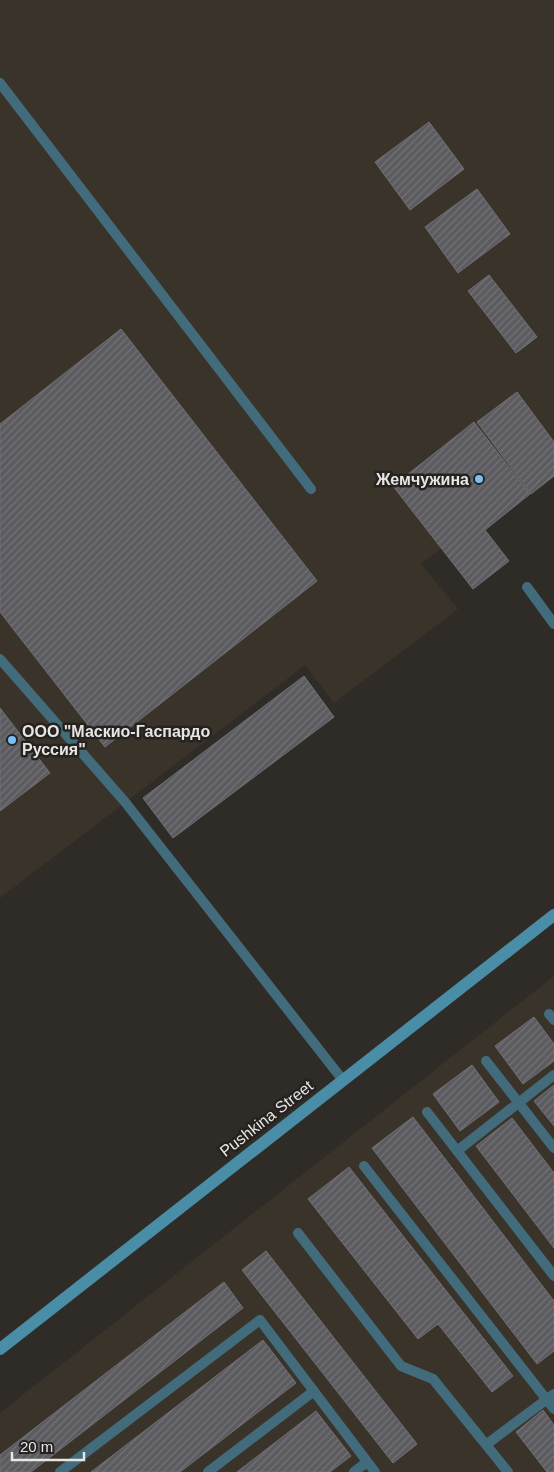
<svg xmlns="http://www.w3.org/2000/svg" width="554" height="1472" viewBox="0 0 554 1472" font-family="Arial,sans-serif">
<defs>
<pattern id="building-hatch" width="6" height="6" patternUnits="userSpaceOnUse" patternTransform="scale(1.25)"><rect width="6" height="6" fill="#5c5b60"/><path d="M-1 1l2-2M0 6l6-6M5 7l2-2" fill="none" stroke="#737377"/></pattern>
</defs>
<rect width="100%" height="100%" fill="#2f2c28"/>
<path fill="#3a332a" d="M0,0H523L525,3L524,0H554V461L421,564L458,609L334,703L305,665L0,898Z
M554,976V1472H0V1413Z"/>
<path fill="url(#building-hatch)" stroke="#706f74" d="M429,122L464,169L410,210L375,162Z
M477,189L510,234L458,273L425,227Z
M489,275L537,337L516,353L468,291Z
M121,329L317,581L105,747L0,612V424Z
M517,392L554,442V476L531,494L477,422Z
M474,422L530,494L485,530L509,561L473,589L393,486Z
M304,676L334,717L173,838L143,798Z
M0,708L50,773L0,811Z
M534,1017L554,1044V1061L523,1084L495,1046Z
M472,1065L499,1102L460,1131L433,1094Z
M554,1085V1126L534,1101Z
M413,1117L554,1301V1351L537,1364L372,1148Z
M512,1118L554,1173V1248L476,1146Z
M349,1167L513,1376L492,1392L438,1324L418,1339L308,1199Z
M266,1251L417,1444L393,1463L242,1270Z
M224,1282L243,1308L31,1472H0V1455Z
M263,1340L296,1383L180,1472H91Z
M543,1410L554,1425V1472H547L516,1432Z
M316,1411L351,1456L330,1472H237Z"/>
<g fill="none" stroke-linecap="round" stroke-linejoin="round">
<path stroke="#426b7b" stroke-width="10" d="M0,83L311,489
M527,587L554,624
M0,659L125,802L342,1079
M549,1014L554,1020
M486,1061L554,1148
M427,1112L554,1276
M457,1151L554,1075
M364,1166L554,1409
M298,1233L401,1366L433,1379L508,1472
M487,1444L554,1394
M60,1472L260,1320L375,1472
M208,1472L314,1391
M354,1472L367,1462"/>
<path stroke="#498da7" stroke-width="12" d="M0,1349L554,915"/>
</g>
<g fill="#77bff7" stroke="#25221f" stroke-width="2">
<circle cx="479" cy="479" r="5"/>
<circle cx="12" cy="740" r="5"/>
</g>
<g text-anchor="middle" stroke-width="5" stroke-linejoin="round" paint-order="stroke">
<g font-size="16" font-weight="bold" fill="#e8e6e4" stroke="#25221f" text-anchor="end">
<text x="469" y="485">Жемчужина</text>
<text x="22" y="737" text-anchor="start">ООО "Маскио-Гаспардо<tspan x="22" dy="18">Руссия"</tspan></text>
</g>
<g font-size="16" fill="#e8e6e4" stroke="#25221f">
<text transform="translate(266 1118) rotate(-38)" y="6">Pushkina Street</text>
</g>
</g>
<path d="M12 1452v8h72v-8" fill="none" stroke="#e8e6e4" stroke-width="2.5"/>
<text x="20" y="1452" font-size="15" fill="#e8e6e4" stroke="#25221f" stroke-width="4" paint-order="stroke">20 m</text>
</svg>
